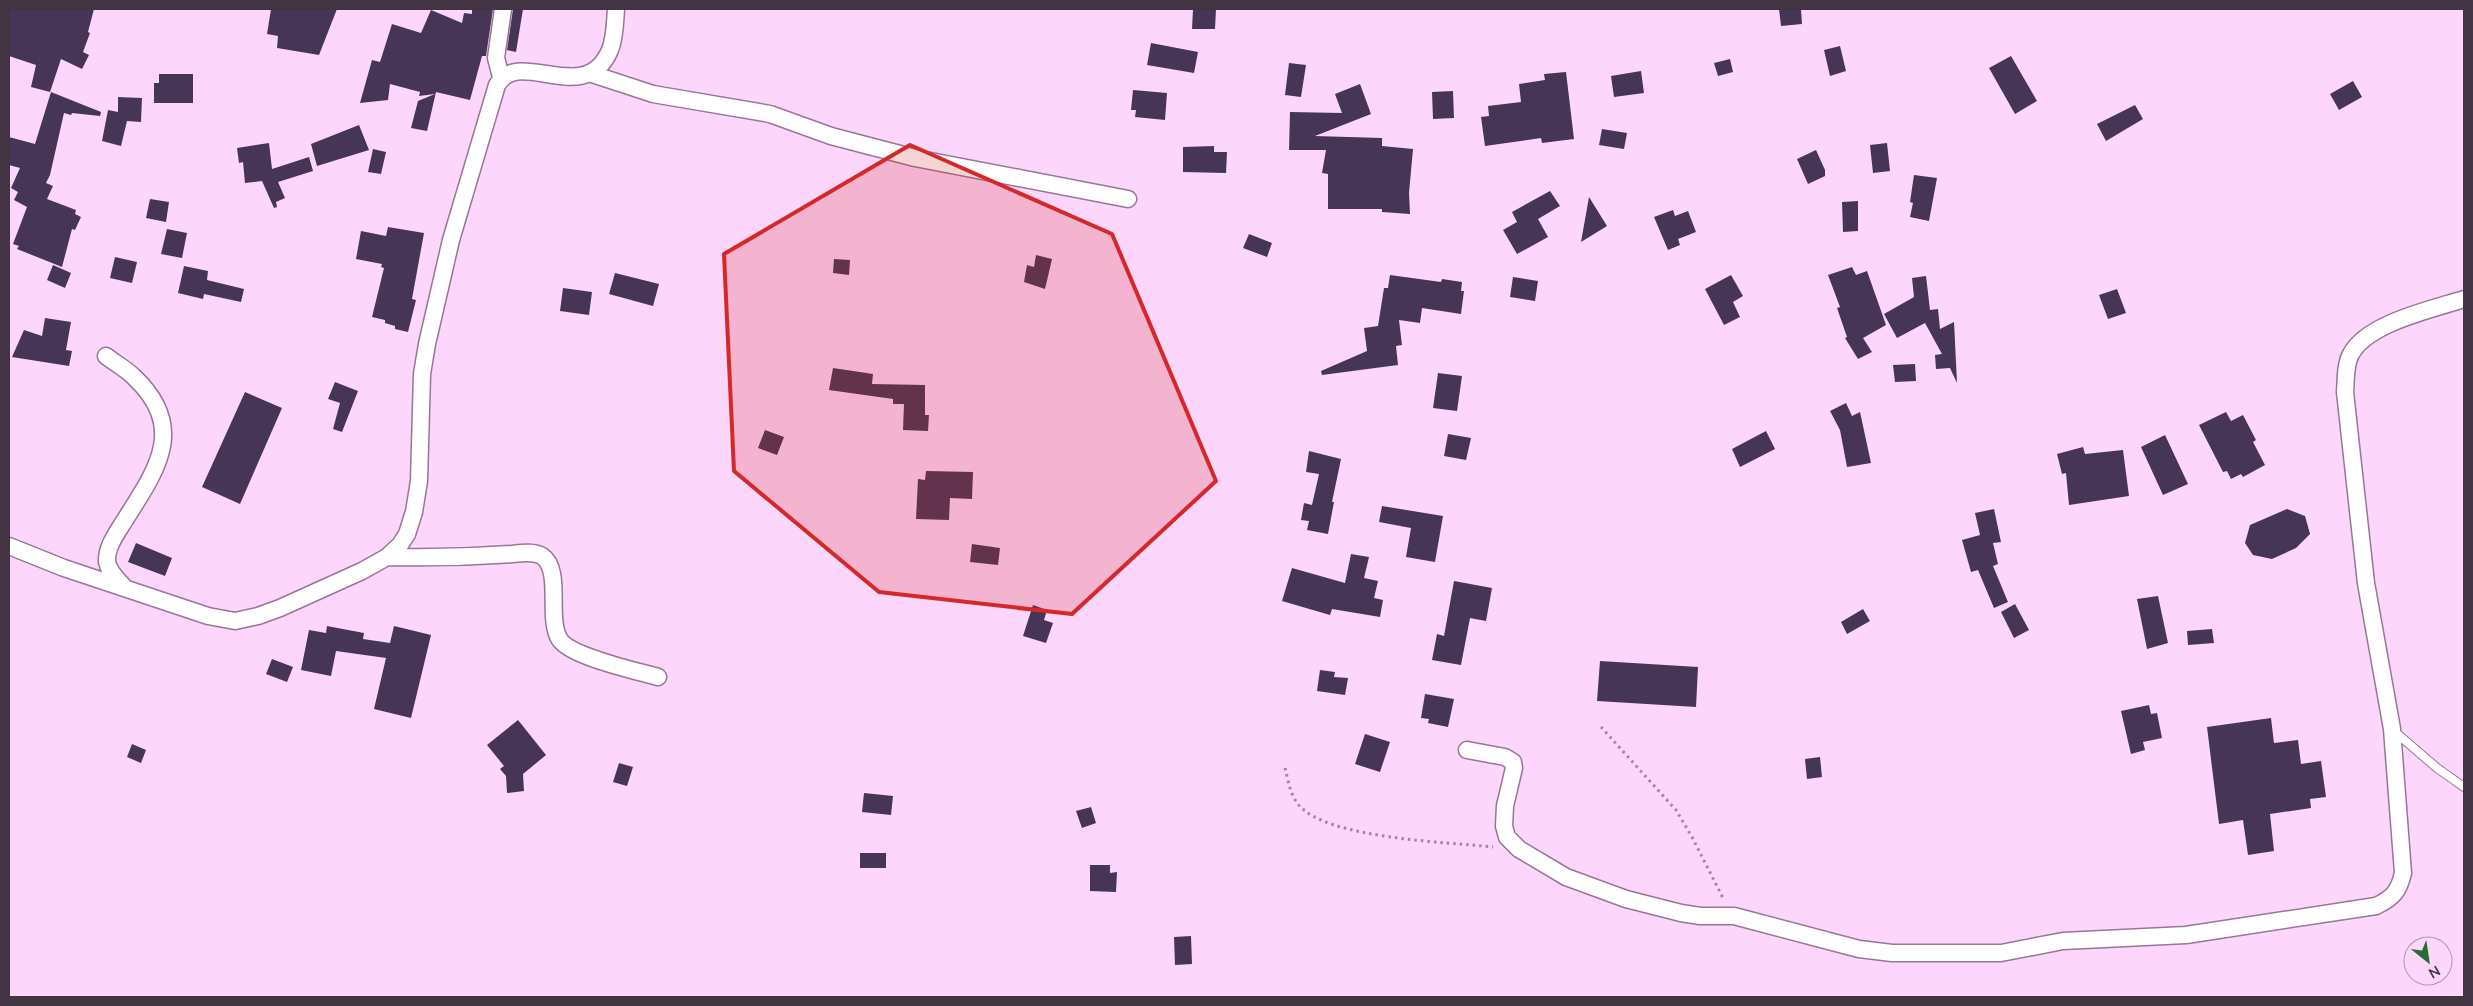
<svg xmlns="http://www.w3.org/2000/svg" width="2473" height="1006" viewBox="0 0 2473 1006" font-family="'Nunito Sans',sans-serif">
<rect width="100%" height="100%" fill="#fcd7fb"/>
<path fill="#473557" d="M9,9H94L88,32L90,33L83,52L89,55L82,69L61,59L50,92L31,87L36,65L9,56Z
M271,9H337L319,55L277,48L278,36L267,34Z
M472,9H493L486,56H482L470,100L436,92L427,131L411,128L418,101L435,94L419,96L420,92L390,84L388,100L360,103L372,60L380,62L392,24L421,33L431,10L462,23L464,13L472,14Z
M513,9H523L516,52L507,50Z
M1193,9H1216L1215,29H1192Z
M1779,9H1801L1802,24L1781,26Z
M1151,43L1198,52L1194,73L1147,65Z
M1840,46L1846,71L1830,76L1824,50Z
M2011,56L2037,101L2015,114L1989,68Z
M1730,59L1733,72L1718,76L1714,63Z
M1289,63L1306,65L1301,97L1285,95Z
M1641,71L1644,93L1614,97L1611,76Z
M1566,72L1574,139L1542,143L1541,138L1485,146L1481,117L1489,116L1488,106L1521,102L1519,84L1545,80L1544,74Z
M159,74H193V103H154V83H159Z
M2353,81L2362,97L2339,110L2330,94Z
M1360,84L1371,114L1315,136L1382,138V146L1413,149L1409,193L1410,214L1382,212V209H1328V174L1322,173L1326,150H1289L1290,112L1342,113L1335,94Z
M1133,90L1167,93L1165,120L1135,117L1136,110H1131Z
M1453,91L1454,118L1433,119L1432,92Z
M51,92L101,112L100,116L72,113L71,115L64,113L50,175L46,183L53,186L47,199L76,210L75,214L81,217L75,230L72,229L62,267L17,249L19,246L13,244L27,207L14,200L18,192L11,188L20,168L9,165V137L35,144Z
M118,97L142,98L141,122L127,121L121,146L102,141L108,110L118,112Z
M2135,105L2143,119L2106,141L2097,124Z
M359,125L369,150L317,166L311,144Z
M1602,129L1627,133L1624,149L1599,145Z
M269,143L272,169L309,157L313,171L278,182L285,198L276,202L277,207L274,208L262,181L245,183L243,162L239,163L237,148Z
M1887,143L1890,171L1873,173L1870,145Z
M1214,146V152H1227L1226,173L1183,172V147Z
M373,149L386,152L381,174L368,172Z
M1816,150L1825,170V176L1808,184L1797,159Z
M1914,175L1937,178L1929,221L1910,217L1913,203L1910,202Z
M1550,191L1560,206L1538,219L1548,237L1517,254L1503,230L1517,222L1512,212Z
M1589,197L1607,226L1581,242Z
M150,199L169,202L166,222L146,218Z
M1858,201V231L1843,232L1842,202Z
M1673,210L1675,216L1688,211L1696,232L1678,239L1680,245L1668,250L1654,217Z
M388,227L424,233L412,299L416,300L408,332L395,329V326L385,323V320L372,317L384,268L381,267L382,264L356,259L361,231L386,236Z
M167,229L187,233L182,258L161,254Z
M1249,234L1272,243L1267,257L1243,248Z
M1036,255L1052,259L1045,289L1024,282L1027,265L1034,267Z
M115,257L137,262L132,283L110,278Z
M834,259L850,260L849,275L833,273Z
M53,265L71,273L65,288L47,280Z
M184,266L208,271L207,280L244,289L241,302L204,294L203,299L178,293Z
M1852,267L1856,275L1867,271L1886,325L1863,338L1872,352L1858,359L1845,338L1847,337L1837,308L1840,307L1828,275Z
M615,273L659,284L653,306L609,294Z
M1390,275L1441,282L1442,279L1462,282L1461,291H1464L1461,314L1422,308L1420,323L1399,320L1402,345L1396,346L1398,365L1322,375L1321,371L1367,351L1364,328L1378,326L1384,288H1388Z
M1731,275L1743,296L1733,302L1740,317L1724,325L1705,289Z
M1926,276L1930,310L1938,309L1940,329L1954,322L1957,383L1950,368L1936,369L1935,355L1942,354L1925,323L1897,338L1884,314L1914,297L1912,278Z
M1513,277L1538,281L1535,301L1510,297Z
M563,288L592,292L589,315L560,311Z
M2117,289L2126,313L2108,319L2099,295Z
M45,318L71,322L66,350L72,351L69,366L12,357L24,330L42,336Z
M1915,364L1916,381L1895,382L1893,365Z
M833,368L873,374L872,384L925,385V415H929L928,431L903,430L904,404H893V399L829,390Z
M1438,373L1462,376L1457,411L1433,408Z
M335,382L358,391L342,432L333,429L340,403L328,399Z
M245,392L282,408L240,504L202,487Z
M1846,403L1852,416L1860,412L1871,463L1847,467L1840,430L1830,411Z
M2226,412L2231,421L2243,415L2256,440L2253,442L2265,465L2243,477L2241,474L2231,479L2227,471L2223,472L2199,425Z
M765,430L784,437L777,455L758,448Z
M1766,431L1775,449L1740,467L1732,449Z
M1448,434L1471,438L1466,460L1444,456Z
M2165,435L2188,484L2163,495L2141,447Z
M2083,447L2085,454L2123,450L2129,496L2069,505L2066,473L2062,474L2057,454Z
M1309,451L1341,459L1332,502H1334L1328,534L1307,530L1309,521L1301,520L1304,503L1312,505L1319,474L1306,472Z
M926,471L973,472L972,499L950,498L949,520L916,519L918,479L925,480Z
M1382,506L1443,516L1435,562L1406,557L1411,528L1379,522Z
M1994,509L2001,542L1993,543L1998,564L1993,566L2008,602L1994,608L1978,570L1971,572L1962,540L1980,535L1975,513Z
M2287,509L2305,516L2310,534L2296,548L2272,559L2253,555L2245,543L2250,525Z
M136,543L172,558L165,576L128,562Z
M972,544L1000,548L998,565L970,562Z
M1351,554L1369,557L1364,578L1378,581L1374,598L1383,600L1380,617L1332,609L1330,615L1282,601L1292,568L1345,583Z
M1454,581L1492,588L1486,621L1470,618L1461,665L1432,660L1437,634L1444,636Z
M2158,596L2168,643L2147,649L2137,599Z
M2015,604L2029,630L2014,638L2001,612Z
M1033,605L1047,610L1044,620L1053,623L1046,643L1023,636Z
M1863,609L1870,621L1847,634L1841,622Z
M327,626L364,633L363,639L390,643L394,626L431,635L411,718L374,709L386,658L336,651L331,676L301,670L309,630L326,633Z
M2212,629L2214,643L2188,645L2187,631Z
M272,659L293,667L287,682L266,674Z
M1600,661L1698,667L1696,707L1597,701Z
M1320,670L1335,672L1334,677L1348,678L1345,695L1317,691Z
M1425,694L1454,699L1448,727L1428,723L1429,719L1421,718Z
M2149,705L2151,714L2157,713L2162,738L2143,742L2145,750L2131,754L2121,711Z
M2271,718L2274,743L2298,740L2301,764L2321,761L2326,797L2310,799L2311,808L2270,814L2274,851L2248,855L2243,820L2219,824L2207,727Z
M518,720L546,755L523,774L524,791L507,793L506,776L500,769L504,766L487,745Z
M1365,734L1390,742L1380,772L1355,764Z
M132,744L146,750L141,763L127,757Z
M1820,757L1822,777L1807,779L1805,759Z
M619,763L633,767L627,786L613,782Z
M864,793L893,796L891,815L862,812Z
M1091,807L1096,823L1082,828L1076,811Z
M860,853H886V868H860Z
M1090,865H1110V873L1117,872L1116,892L1090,891Z
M1191,936L1192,964L1175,965L1174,937Z"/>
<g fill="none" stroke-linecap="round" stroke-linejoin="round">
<g stroke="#987696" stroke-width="10">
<path id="service" d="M2394,731L2437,768L2464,787"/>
</g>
<g stroke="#987696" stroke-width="19">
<path id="minor" d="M589,73L653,94L770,114L831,136L915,158L1128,199
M501,77L496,58L503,9
M106,356C115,363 126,369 134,377C189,429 155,472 123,523C116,534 106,548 107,562C109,572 117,579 124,587
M9,546L64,568L208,616L235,621L258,616L280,608L362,571L387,557L400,545L407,534L414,512L419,481L422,374L427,344L451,240L497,85C519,46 585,109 610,50C615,38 615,22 616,9
M387,557C429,558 470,557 512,554C521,553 534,551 542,556C563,570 546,619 560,640C572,657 637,671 658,677
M1467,750L1505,757L1513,762L1514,768L1505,806L1504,826L1507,837L1519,849L1566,877L1626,899L1681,913L1700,916H1734L1859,949L1892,953H2001L2063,941L2186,935L2376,906C2393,898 2399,891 2403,873L2392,729L2366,583L2345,392C2346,381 2345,364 2351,354C2367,323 2433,309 2464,299"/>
</g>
<path stroke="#a086a0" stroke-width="3" stroke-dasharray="2.5 4" stroke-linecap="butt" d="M1601,727L1676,810L1692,837L1724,900
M1285,768C1288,780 1290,794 1298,804C1325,839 1449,842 1493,847"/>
<use href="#service" stroke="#fff" stroke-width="8"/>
<use href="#minor" stroke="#fff" stroke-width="16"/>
</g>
<path fill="#d62828" fill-opacity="0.2" stroke="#d62828" stroke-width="4" stroke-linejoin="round" d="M910,145L1112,234L1216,481L1072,614L879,592L734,471L724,254Z"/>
<rect width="2473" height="1006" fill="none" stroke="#423442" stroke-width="20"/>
<g transform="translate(2428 961) rotate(150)"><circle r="24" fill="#fcd7fb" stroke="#b296b1"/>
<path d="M0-4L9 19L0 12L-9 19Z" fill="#2a6c36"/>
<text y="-8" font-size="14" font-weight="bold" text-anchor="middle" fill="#423442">N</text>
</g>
</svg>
